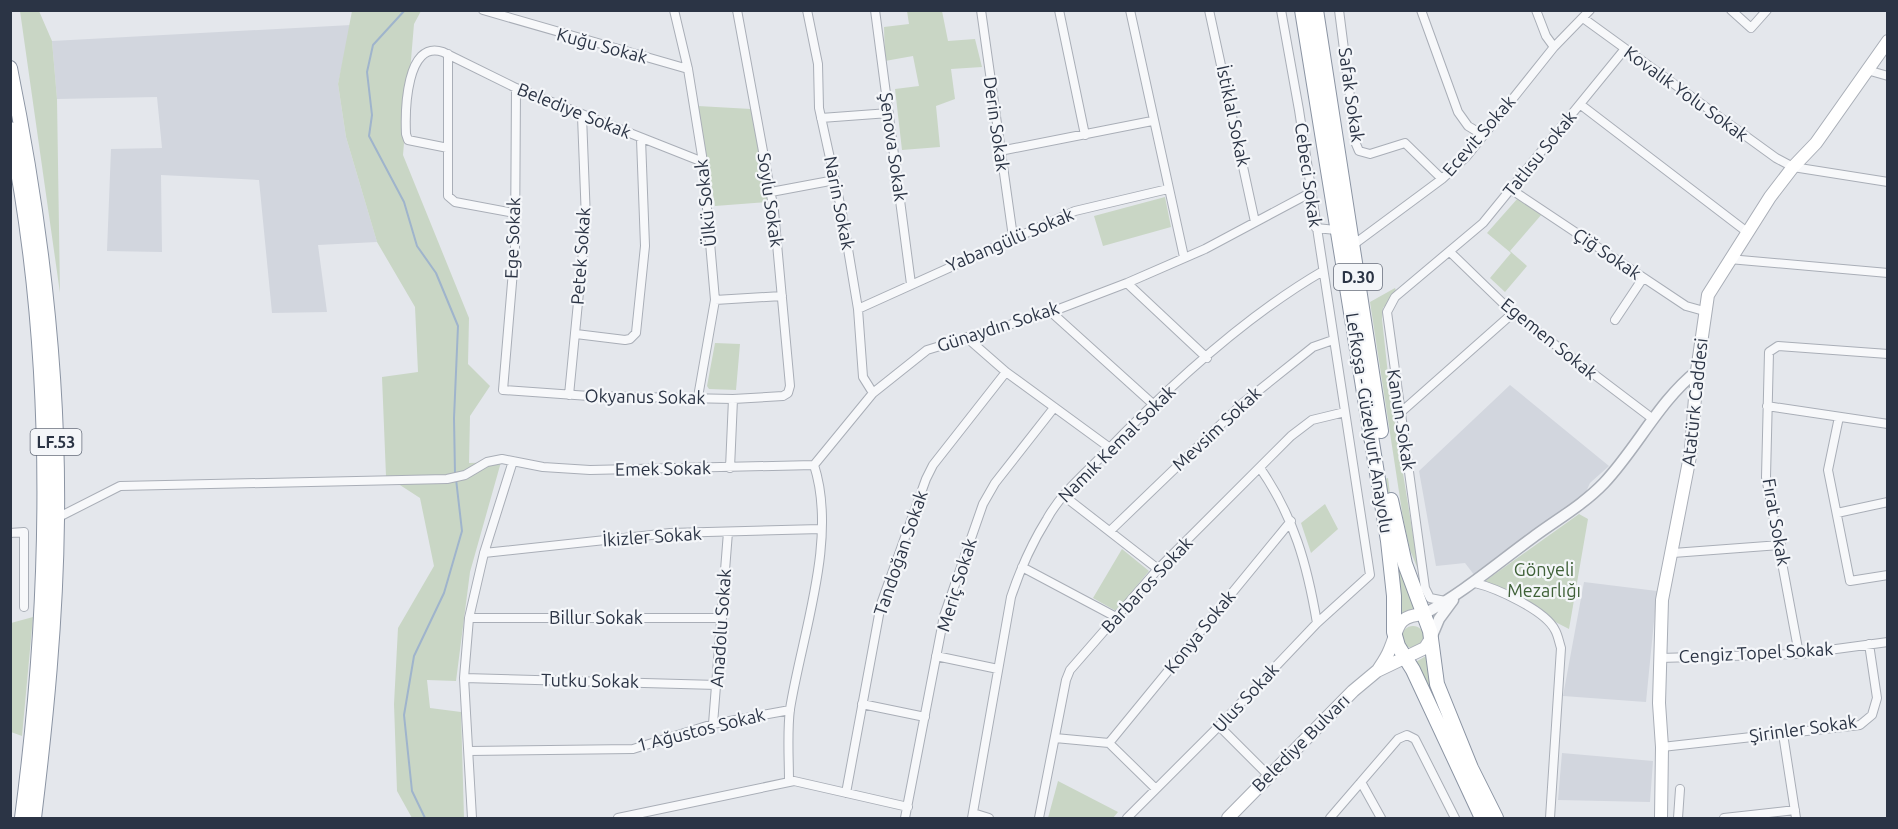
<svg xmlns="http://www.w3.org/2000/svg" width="1898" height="829" viewBox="0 0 1898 829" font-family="Ubuntu,sans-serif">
<rect width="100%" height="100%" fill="#e4e7ec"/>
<path fill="#d2d6de" d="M351,25L338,84L346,137L377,242L318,245L327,312L272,313L259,180L161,175L162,252L107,251L111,149L162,148L157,97L57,99L52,41Z
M1510,385L1609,466L1590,483L1584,496L1475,576L1465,563L1436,566L1419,471Z
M1584,582L1657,591L1646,702L1563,696Z
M1562,753L1653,761L1650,802L1558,800Z"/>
<path fill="#c9d6c5" d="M20,11H39L52,41L57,99L60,293Z
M352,11H421L414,24L403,155L469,318L468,364L490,386L470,416L469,463L501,462L470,572L456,681L427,680L430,708L461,712L464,818H412L397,791L394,704L398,628L434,566L420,498L386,476L382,377L418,372L415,307L377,242L346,137L338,84Z
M907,11H942L948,41L975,39L982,67L951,69L955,99L936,106L940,147L902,150L895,89L919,86L913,56L885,61L884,27L909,24Z
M698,106L751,109L769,202L715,206Z
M1165,197L1171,227L1103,246L1094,216Z
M1518,198L1542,214L1510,251L1527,266L1505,292L1490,278L1511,253L1487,233Z
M1395,288L1397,293L1383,308L1382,319L1390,393L1419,572L1410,550L1403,518L1370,302Z
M715,343L740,344L736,390L709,389L707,386Z
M1388,478L1394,525L1417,612L1400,618L1384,479Z
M1325,504L1338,529L1311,553L1301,523Z
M1579,514L1588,519L1569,629L1481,584Z
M1122,549L1149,571L1116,611L1093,598Z
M33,617L22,736L11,732V623Z
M1402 637a11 11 0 1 1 22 0a11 11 0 1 1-22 0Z
M1426,656L1444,720L1414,663Z
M1058,781L1118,812L1113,818H1048Z"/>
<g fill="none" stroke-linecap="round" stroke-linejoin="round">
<path stroke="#9fb4cc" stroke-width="2" d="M405,10L373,45L367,72L372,115L369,136L404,202L417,246L436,273L458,326L454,418L455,474
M425,818L412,791L404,715L414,656L444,593L462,531L456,479"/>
<g stroke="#a9aeb7" stroke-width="10">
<path id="minor" d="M483,10L688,69
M674,10L688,69L703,162L715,300L698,397
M807,10L818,64L819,108L842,213L858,309L863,377L873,393
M875,10L911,284
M981,10L1013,237
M1059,10L1085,135
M1130,10L1184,257
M1209,10L1255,222
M1339,10L1356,144L1359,151L1370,154L1405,143L1442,179
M1421,10L1458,112L1468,126L1483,135
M1536,10L1546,36L1554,47
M1731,10L1751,28L1767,10
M1583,18L1776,158L1793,167L1888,182
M448,54V196L455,202L514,213
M1867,70L1888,76
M516,88L515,247L503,390L589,396L733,399L783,396L788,393L790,386L774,211L737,10
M1581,105L1747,232
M821,118L889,113
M448,148L408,140L406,134C405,111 406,39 443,52L516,88L703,162
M1000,151L1152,121
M1512,190L1686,306L1704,311
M771,192L835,180
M1316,228L1336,230
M1353,245L1442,179L1467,156L1554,47L1590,10
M1451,253L1513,313L1653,419
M1729,259L1888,273
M1127,283L1207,358
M715,300L782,296
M858,309L1075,211L1168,189
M1051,312L1154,405
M1615,320L1643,278
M576,334L625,340L630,339L636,333L645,246L641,139
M966,337L1006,372L1110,448
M569,395L586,220L582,116
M1767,406L1888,424
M1400,413L1513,313
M1839,417L1828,470L1850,581L1888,575
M814,465L873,393L927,350L1051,312L1127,283L1205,249L1310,193
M730,468L733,399
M1260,468C1294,517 1307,564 1317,623
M1064,496L1158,569
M1837,513L1888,502
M57,518L120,486L447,479L465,475L487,462L502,459L543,467L590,470L814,465
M1110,531L1243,403L1313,347L1333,340
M10,533L24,532V607
M484,553L670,533L821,529
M1673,553L1781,545
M1022,567L1116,617
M1475,583C1496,588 1545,610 1555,630C1558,635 1559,642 1561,648L1550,818
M1445,601L1430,598L1425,588L1387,312L1395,297L1483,223L1624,50
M469,618H722
M1799,654L1766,477L1769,352L1778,346L1888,354
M936,656L998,669
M1660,658L1799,654L1888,642
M464,678L717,685
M862,704L925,717
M713,724L728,532
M1219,726L1268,775
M1783,734L1796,818
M1055,738L1109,743L1156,789
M1109,743L1291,521
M1662,747L1860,725L1872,715L1877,698L1869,644
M469,751L633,749L713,724L790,710
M789,782C789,758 787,732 790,709C802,634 838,539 814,465
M1361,782L1381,818
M846,793L881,604L926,479L933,465L1006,372
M973,813L989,818
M472,818L464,678L469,618L484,553L513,461
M618,818L794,781L908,807
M905,818L944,616L983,504L995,483L1053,409
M972,818L1011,597C1020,570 1032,543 1047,519C1060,495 1082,476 1101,457C1164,391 1244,317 1323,271
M1039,818L1066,680L1070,670L1158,569L1291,436L1312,420L1345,412
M1127,818L1219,726L1317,623L1370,575L1299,110L1281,10
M1330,818L1398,739L1407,735L1415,739L1455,818
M1678,818L1680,789
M1724,818L1795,810"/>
</g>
<g stroke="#a9aeb7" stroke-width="13">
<path id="tertiary" d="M1424,614C1464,592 1495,565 1532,538C1556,520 1583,505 1604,483C1637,448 1659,401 1697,371
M1431,638L1439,619L1453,600"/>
</g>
<g stroke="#a9aeb7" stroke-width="14">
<path id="secondary" d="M1378,670C1382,664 1387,657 1390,649C1399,628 1395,616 1424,614
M1228,818L1353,691L1377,671L1425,648L1430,640
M1661,818L1662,747L1659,703L1662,600L1691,451L1697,371L1708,295L1770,197L1793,167L1816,143L1888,41"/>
</g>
<g stroke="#8b94a3" stroke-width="16">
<path id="trunk" d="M1302,10L1388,541L1394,596V632L1398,646L1413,670L1482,818
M1316,10L1381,431
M10,68C40,216 59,368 57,519C56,620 46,719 34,818
M10,129C56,356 52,590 22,818
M1391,500L1405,564L1430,631L1437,684L1471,768L1496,818"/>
</g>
<use href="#minor" stroke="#f7f8fa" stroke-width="8"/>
<use href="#tertiary" stroke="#f7f8fa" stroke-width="10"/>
<use href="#secondary" stroke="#fff" stroke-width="12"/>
<use href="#trunk" stroke="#fff" stroke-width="14"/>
</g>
<g text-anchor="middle" stroke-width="4.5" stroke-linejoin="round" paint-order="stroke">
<g fill="#f4f6f9" stroke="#676e7b" stroke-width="1.5">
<rect x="1334" y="264" width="48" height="26" rx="4.5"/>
<rect x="30.5" y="429" width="51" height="26" rx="4.5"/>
</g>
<g font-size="16" font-weight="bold" fill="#2b3445">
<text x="1358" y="283">D.30</text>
<text x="56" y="448">LF.53</text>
</g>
<g font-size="18" fill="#2b3445" stroke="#f4f6f9">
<text transform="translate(602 46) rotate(15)" y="6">Kuğu Sokak</text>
<text transform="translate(1686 94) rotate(36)" y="6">Kovalık Yolu Sokak</text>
<text transform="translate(1351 95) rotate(82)" y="6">Safak Sokak</text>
<text transform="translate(574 111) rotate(22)" y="6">Belediye Sokak</text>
<text transform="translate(1233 116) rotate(78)" y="6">İstiklal Sokak</text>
<text transform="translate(996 124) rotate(82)" y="6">Derin Sokak</text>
<text transform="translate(1479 136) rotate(-49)" y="6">Ecevit Sokak</text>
<text transform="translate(893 147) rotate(82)" y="6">Şenova Sokak</text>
<text transform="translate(1540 154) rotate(-51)" y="6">Tatlısu Sokak</text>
<text transform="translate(1308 175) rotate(82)" y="6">Cebeci Sokak</text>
<text transform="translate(770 200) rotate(82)" y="6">Soylu Sokak</text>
<text transform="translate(706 203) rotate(-96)" y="6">Ülkü Sokak</text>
<text transform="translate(839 203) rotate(79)" y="6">Narin Sokak</text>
<text transform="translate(513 238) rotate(-88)" y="6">Ege Sokak</text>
<text transform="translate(1010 240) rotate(-23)" y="6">Yabangülü Sokak</text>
<text transform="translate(1607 254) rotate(34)" y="6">Çiğ Sokak</text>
<text transform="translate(581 256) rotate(-86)" y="6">Petek Sokak</text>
<text transform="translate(998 327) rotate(-18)" y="6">Günaydın Sokak</text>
<text transform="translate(1549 339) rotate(39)" y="6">Egemen Sokak</text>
<text transform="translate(645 397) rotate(1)" y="6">Okyanus Sokak</text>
<text transform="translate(1695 402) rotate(-84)" y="6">Atatürk Caddesi</text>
<text transform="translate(1401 420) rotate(81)" y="6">Kanun Sokak</text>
<text transform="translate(1369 423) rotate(81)" y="6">Lefkoşa - Güzelyurt Anayolu</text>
<text transform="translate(1217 429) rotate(-43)" y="6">Mevsim Sokak</text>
<text transform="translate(1117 444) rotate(-45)" y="6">Namık Kemal Sokak</text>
<text transform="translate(663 469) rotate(-1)" y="6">Emek Sokak</text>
<text transform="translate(1776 522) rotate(80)" y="6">Fırat Sokak</text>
<text transform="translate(652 537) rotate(-4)" y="6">İkizler Sokak</text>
<text transform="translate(901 553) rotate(-71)" y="6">Tandoğan Sokak</text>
<text transform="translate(957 585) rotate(-73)" y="6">Meriç Sokak</text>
<text transform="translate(1147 585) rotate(-47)" y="6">Barbaros Sokak</text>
<text x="596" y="624">Billur Sokak</text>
<text transform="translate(721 628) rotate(-86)" y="6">Anadolu Sokak</text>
<text transform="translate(1200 632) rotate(-51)" y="6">Konya Sokak</text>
<text transform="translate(1756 653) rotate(-3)" y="6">Cengiz Topel Sokak</text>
<text transform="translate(590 681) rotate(1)" y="6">Tutku Sokak</text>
<text transform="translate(1246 698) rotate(-47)" y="6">Ulus Sokak</text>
<text transform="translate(1803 729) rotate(-8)" y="6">Şirinler Sokak</text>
<text transform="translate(701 730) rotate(-14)" y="6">1 Ağustos Sokak</text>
<text transform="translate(1301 743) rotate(-45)" y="6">Belediye Bulvarı</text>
</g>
<g font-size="18" fill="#3f6138" stroke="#f4f6f9">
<text x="1544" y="576">Gönyeli<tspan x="1544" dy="21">Mezarlığı</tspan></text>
</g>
</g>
<rect width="1898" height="829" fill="none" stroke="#2b3445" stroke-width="24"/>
</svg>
